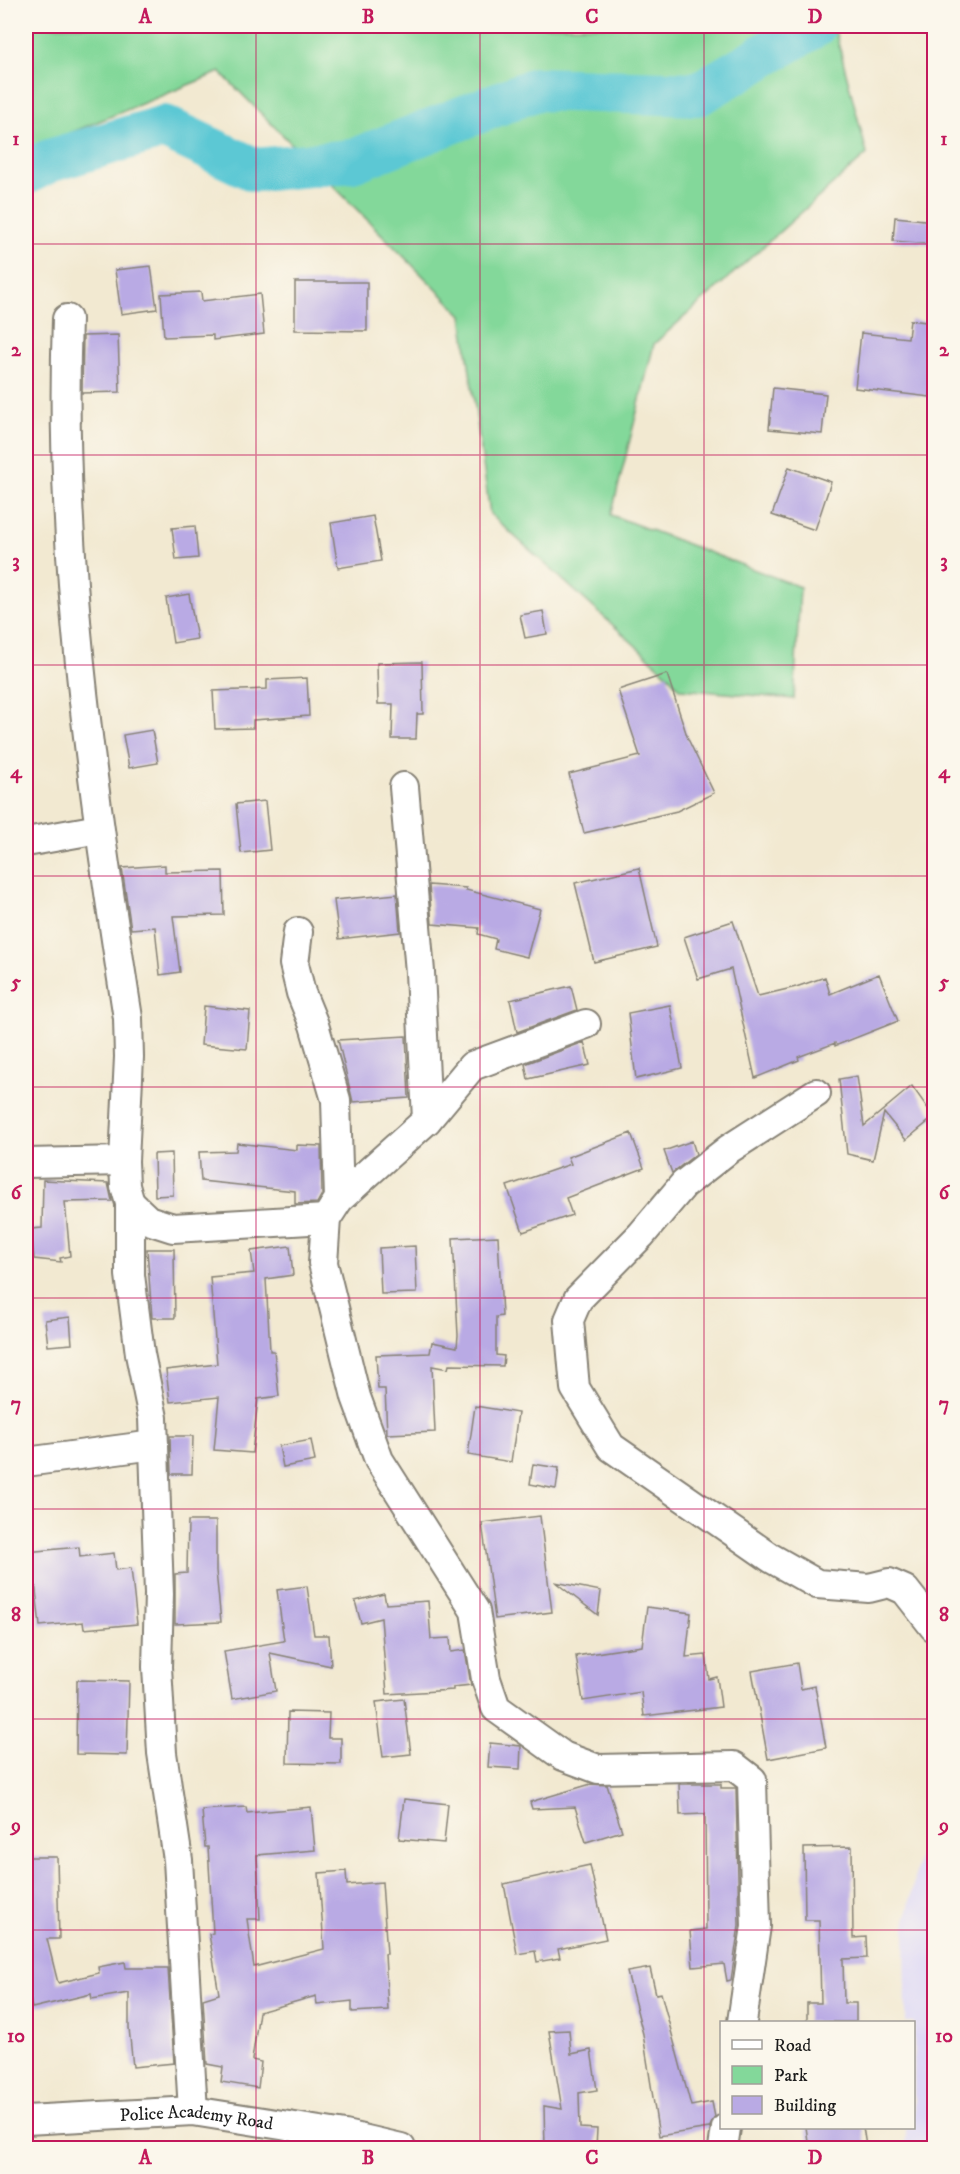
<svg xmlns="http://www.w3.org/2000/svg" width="960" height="2174" viewBox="0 0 960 2174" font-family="'IM FELL DW Pica',serif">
<rect width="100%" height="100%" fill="#fbf7ec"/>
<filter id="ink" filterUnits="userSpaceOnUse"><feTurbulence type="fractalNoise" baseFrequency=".0167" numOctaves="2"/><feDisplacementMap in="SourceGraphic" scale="12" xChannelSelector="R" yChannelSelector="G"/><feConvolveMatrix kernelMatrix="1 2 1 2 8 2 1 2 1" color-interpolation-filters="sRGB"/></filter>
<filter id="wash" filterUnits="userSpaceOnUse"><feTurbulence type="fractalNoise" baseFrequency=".008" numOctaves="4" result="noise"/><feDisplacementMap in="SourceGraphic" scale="24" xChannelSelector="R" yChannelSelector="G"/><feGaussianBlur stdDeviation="1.35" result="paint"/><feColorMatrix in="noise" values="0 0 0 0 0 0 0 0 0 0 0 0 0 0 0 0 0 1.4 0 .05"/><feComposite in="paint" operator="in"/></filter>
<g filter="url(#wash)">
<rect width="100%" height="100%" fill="#f2e9d1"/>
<path fill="#dbd6f7" d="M934,1781V2148H906V2128H914V2022H906L905,1926Z"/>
<path fill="#83d89a" stroke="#507a5b" stroke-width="1.5" d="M26,26H834L867,154L654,344L611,515L800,587L794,699L680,689L667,674L490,514L462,315L220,72L26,151Z"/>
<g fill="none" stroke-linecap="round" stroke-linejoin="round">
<path stroke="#5cc8d4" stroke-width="44" d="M26,173L49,161L164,127L255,170L352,161L536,89L698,94L814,26"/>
</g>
<g id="blocks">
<path fill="#b9aae4" d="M895,217L934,221L932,244L893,241Z
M151,266L157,309L121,314L115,270Z
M295,282H367V331L295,330Z
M201,292L202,301L260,294L264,334L213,340V335L164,337L161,294Z
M910,320L934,323V361L930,397L855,388L861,333L908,338Z
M118,335L120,392L82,393L83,336Z
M773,388L826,394L822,434L769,429Z
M789,467L831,482L815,530L772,515Z
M373,516L381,561L338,568L331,523Z
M195,526L198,558L176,560L172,528Z
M189,594L197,639L173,643L166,598Z
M543,611L547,634L525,638L520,615Z
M422,662L423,714H417L416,739H392L393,704H378L377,663Z
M667,674L688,739L714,793L677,811L584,833L569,774L640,756L618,690Z
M307,678L309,716L253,720V728L215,729L213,691L267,689V680Z
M152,730L158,763L129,768L123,735Z
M265,801L270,850L241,853L236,804Z
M165,865V872L223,871L224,915L173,916L180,972L160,975L155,927L131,929L122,868Z
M639,868L657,947L594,962L575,883Z
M429,885L466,888V890L540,909L527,957L494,949L496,939L478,934L479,928L432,924Z
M397,894L400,932L339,939L334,900Z
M733,921L758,996L796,987L825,977L830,994L879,974L898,1021L835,1046V1043L798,1057L799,1060L755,1078L731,969L698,979L684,937Z
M571,986L577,1010L517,1032L510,1000Z
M670,1005L682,1068L636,1079L628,1013Z
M204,1006L250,1011L247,1049L201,1045Z
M406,1036L409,1098L353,1102L338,1040Z
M584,1042L590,1065L528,1079L525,1064Z
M857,1076L864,1126L912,1086L934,1117L906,1140L884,1113L873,1160L847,1154L839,1079Z
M631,1133L644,1168L566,1198L572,1215L523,1232L507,1186L571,1164L568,1157Z
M692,1141L696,1154L672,1173L664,1151Z
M237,1143L297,1150V1145L321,1146L322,1194L317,1203L295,1204V1191L201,1181L199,1152L236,1151Z
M172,1153L173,1195L155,1196L154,1154Z
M43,1180L108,1183L112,1201L65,1202L70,1256L60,1258L61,1262L34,1259L31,1229L42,1228Z
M498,1236L502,1316L496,1317V1355L504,1356L503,1366L449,1365L448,1369L432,1366L435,1432L387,1434L385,1389H378L376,1355L430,1353L432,1342L457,1347L458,1335L453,1238Z
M290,1246L293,1275L266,1279L270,1351H274L279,1396L258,1399L252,1453L214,1450L219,1397L170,1402L166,1370L217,1364L210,1277L254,1273L251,1251Z
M415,1246L417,1293L381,1294L379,1248Z
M147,1249H174L175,1318H152Z
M70,1317L72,1344L48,1346L45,1320Z
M475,1406L518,1413L511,1462L468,1455Z
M170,1436H193L192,1474H171Z
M311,1440L315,1461L283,1467L279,1446Z
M533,1464L559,1468L556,1489L530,1484Z
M540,1516L552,1612L495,1619L482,1523Z
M188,1521H216V1571L221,1622L175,1624V1574L187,1573Z
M79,1547L80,1557L114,1553L116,1570L131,1568L137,1624L84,1629L83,1622L40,1626L34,1573L26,1574V1552Z
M555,1582L601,1591L598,1615Z
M307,1586L314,1635H329L331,1666L270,1653L276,1691L232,1699L224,1651L284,1641L277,1590Z
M384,1594L386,1604L428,1601L431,1639L450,1638L451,1652L465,1650L471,1685L453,1687V1690L387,1694L381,1618L361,1623L355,1601Z
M647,1607L691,1613L686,1657L706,1655L709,1679L717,1677L721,1707L644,1716L641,1692L583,1701L576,1656L642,1646Z
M797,1663L801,1689L815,1686L826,1748L768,1759L752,1671Z
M77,1680L129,1681L127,1755L76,1754Z
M404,1699L411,1754L383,1757L376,1702Z
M288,1712L329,1713L328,1738H341V1764L287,1763Z
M490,1743L521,1746L520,1769L488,1767Z
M591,1784L607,1785L622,1831L586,1842L575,1807L532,1809L530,1802Z
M679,1784H721V1788H736L739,1925L731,1980L727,1981L724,1964L693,1967L690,1931L706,1929L705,1814L680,1815Z
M404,1799L448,1804L444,1843L399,1839Z
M246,1807L247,1813L311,1807L315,1850L257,1855L260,1919H247L254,1967L324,1949L319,1873L346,1871L347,1885L382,1882L387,1954H385L388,2010L352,2012V2001L317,2005L316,1996L259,2012L252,2060L261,2062L258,2088L221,2082L223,2067L207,2064L203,1999L219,1994L209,1934L213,1933L208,1847H205L202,1810Z
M852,1847L853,1938L866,1937L867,1958L843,1959L844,2003H856V2022H807V2003H821L819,1920H805L804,1848Z
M26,1857H57L59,1939H47L58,1983L99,1973L98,1967L125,1962L126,1968H168L174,2063L133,2067L129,2028V1993L92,1999L91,1994L32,2008L26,1980Z
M590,1865L606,1939L558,1949L560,1958L537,1962L535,1951L517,1954L504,1884Z
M650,1968L656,1994L661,1993L691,2106L712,2102L715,2117L709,2128L659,2136L643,2034L627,1972Z
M569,2030L571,2054L591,2050L597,2090L579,2093L580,2128L597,2129L596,2148H545L544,2106L562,2109L549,2031Z
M806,2127H863L866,2146L809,2148Z"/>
</g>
</g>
<g filter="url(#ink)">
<use href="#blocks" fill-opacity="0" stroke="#878276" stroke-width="1.5"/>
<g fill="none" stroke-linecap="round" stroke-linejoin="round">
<g stroke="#878276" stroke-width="32">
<g id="street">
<path d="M67,319C58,555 92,786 128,1018L129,1057L124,1161L125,1186L130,1203V1275L140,1354L153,1418L159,1594L157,1667L162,1753L178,1860L193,2111"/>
<path d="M404,787L420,972L427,1120"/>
<path d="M26,842L99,829"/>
<path d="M298,932L294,964L301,993L314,1025L336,1100L339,1199"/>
<path d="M586,1024L472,1066L427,1120L339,1199L326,1219L323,1263L356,1397L379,1460L475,1611L486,1679L496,1708L563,1756L598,1769L734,1766L752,1780L756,1926L742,2022"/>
<path d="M816,1093L729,1149L684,1184L641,1235L578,1299L569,1320L575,1388L611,1447L771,1558L817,1584L869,1588L889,1583L905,1590L934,1627"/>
<path d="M26,1163L124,1161"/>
<path d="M130,1203L148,1220L173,1228L326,1219"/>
<path d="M26,1462L154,1445"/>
<path id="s1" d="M26,2120L193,2111L345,2135L401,2148"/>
<path d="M723,2148L726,2128"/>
</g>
</g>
<use href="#street" stroke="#fff" stroke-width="28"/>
</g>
</g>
<path fill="none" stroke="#c2185b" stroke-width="1.5" stroke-opacity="0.55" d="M256,26V2148M480,26V2148M704,26V2148M26,244H934M26,455H934M26,665H934M26,876H934M26,1087H934M26,1298H934M26,1509H934M26,1719H934M26,1930H934"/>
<g text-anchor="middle" stroke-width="5" stroke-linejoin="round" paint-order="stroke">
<g font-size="18" fill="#1c1c1c" stroke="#fbf7ec">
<text dy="6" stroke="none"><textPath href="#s1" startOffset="171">Police Academy Road</textPath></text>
</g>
</g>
<rect width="960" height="2174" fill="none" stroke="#fbf7ec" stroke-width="66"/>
<rect x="720" y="2021" width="195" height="108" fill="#fbf7ec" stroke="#a29f99" stroke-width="1.5"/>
<rect x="732" y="2040" width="30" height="9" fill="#ffffff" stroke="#a29f99" stroke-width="1.5"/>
<text x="774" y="2051" font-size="18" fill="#1c1c1c">Road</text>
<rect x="732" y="2066" width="30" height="18" fill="#83d89a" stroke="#a29f99" stroke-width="1.5"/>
<text x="774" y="2081" font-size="18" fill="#1c1c1c">Park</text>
<rect x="732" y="2096" width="30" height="18" fill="#b9aae4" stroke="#a29f99" stroke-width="1.5"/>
<text x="774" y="2111" font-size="18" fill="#1c1c1c">Building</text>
<rect x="33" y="33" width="894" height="2108" fill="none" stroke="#c2185b" stroke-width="2"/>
<g font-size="20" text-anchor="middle" font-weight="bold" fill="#c2185b">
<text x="145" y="23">A</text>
<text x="368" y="23">B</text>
<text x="592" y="23">C</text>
<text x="815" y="23">D</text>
<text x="16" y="145">1</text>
<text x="944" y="145">1</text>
<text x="16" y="356">2</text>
<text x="944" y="356">2</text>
<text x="16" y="567">3</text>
<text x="944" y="567">3</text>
<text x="16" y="778">4</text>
<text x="944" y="778">4</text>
<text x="16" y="988">5</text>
<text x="944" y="988">5</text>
<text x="16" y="1199">6</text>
<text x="944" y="1199">6</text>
<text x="16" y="1410">7</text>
<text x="944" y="1410">7</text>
<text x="16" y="1621">8</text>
<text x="944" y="1621">8</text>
<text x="16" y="1832">9</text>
<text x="944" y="1832">9</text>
<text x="16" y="2042">10</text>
<text x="944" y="2042">10</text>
<text x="145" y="2164">A</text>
<text x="368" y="2164">B</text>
<text x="592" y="2164">C</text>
<text x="815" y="2164">D</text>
</g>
</svg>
